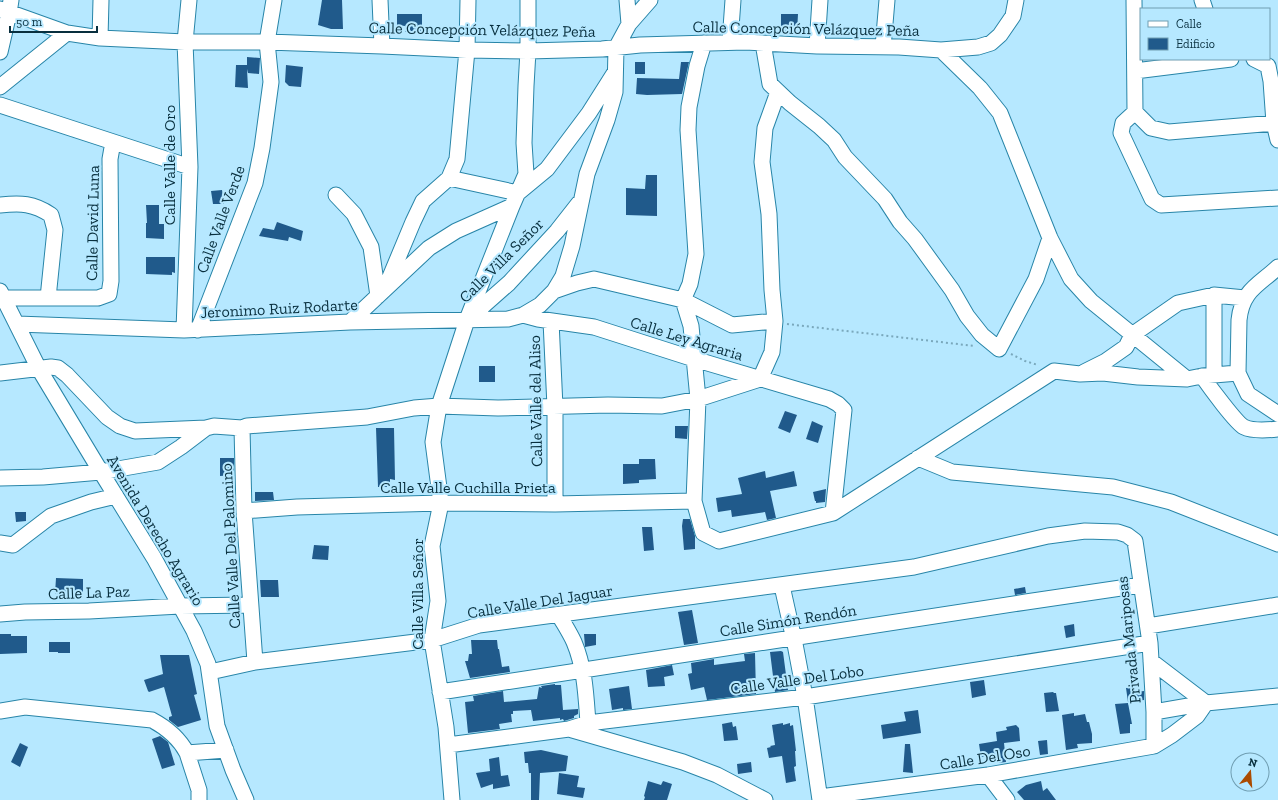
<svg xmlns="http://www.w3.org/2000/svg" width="1278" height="800" viewBox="0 0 1278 800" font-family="'Zilla Slab',serif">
<rect width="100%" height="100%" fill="#b6e8ff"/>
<path fill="#205a8b" d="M322,0H342L343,29H331L318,25Z
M397,14H422V32H405V26L397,25Z
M781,14H798L797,32H781Z
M247,57L260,58L259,74L248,73L247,69L248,88L235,87L236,65H247Z
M635,62H645V74H635Z
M681,62H689L682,94L647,95L636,94L637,78L679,79Z
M286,65L303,67L301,87L289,86L285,82Z
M646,175H657V216L626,215V188L645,189Z
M222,190L224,204H213L211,191Z
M146,205H159V224H164V239L146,238V223H147Z
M277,222L303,231L301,241L289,237L288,241L259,236L263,228L274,230Z
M146,257H175V273L172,272V275L146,274Z
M479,366H495V382H479Z
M785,411L797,415L790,433L778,428Z
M812,421L823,426L818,443L806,439Z
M675,426H688L687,439L675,438Z
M376,428H394L395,480L390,479V487H378Z
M220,458H234V475L220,476Z
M639,459H655L656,479L639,480V483L623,484V464H639Z
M765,471L766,478L794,471L797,486L770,491L776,518L767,520L765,512L732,517L731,510L718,512L716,498L742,494L738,478Z
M826,489L825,502L816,503V501H815L813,492Z
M255,492H273L274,500L255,501Z
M15,512H26V521L16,522Z
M683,519H690L695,536V549L684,550L682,526Z
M642,527H652L654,550L644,551Z
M314,545L329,546L328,560L312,559Z
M56,578L83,579V595L55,594Z
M260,580H278L279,597H261Z
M1025,587L1026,593L1015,595L1014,589Z
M692,610L698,643L684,645L678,612Z
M1074,624L1075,636L1066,638L1064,626Z
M0,634H11V636H27V653L0,654Z
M584,634H596V645L585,647Z
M471,640H497L498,649H499L502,667L509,666L510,672L470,678L465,661H468L469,654H472Z
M49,642H70V653H58V652H49Z
M781,651L783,652L788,690L775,692L770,652Z
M755,653L756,694L707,700L704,687L691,690L688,674L692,673L691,663L714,659V665L745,661L744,654Z
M160,655H189L197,694L194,695L201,720L178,727L169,720V717L172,716L164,687L149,692L148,691L144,680L163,674Z
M672,665L674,675L664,677L665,686L648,687L646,670Z
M984,680L986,695L972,698L970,682Z
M555,684V685H561L563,710L578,709V714L574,716V718L564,721L563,719L560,720V718L533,721L531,710L513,711V714H511L512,722L499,724L500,729L468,733L465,702L474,701L473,696L503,691L504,702L537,699L539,687L542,688L541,686Z
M629,686L632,709L623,710V708L612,710L609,689Z
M1135,687L1136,692L1144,691V700L1128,702L1126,688Z
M1053,692L1054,693H1056L1059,711L1046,712L1044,693Z
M1128,703L1132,724H1130V733L1120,734L1115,704Z
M918,710L921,733L883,739L881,725L906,721L904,712Z
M1074,713V716L1085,714L1087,722H1089L1092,734V743L1077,744L1078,748L1066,750L1062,715Z
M732,722L733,727L736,726L738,740L724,741L722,724Z
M783,723V725L790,723V726L793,725L796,751H795L796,766L794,767L796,781L786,783L782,756L769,758L767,748L771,747L770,746L775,745L772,725Z
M1016,725L1019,728L1020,741L1004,743L1006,762L997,763L995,755L981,757L979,744L997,741L996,732L1007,730L1006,727Z
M160,736L168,742L175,765L162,769L152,739Z
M1047,740L1048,754L1040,755L1038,741Z
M20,743L28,747L20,767L11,762Z
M905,744H910L913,773L903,772Z
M541,750L568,756L566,771L540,773L539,800H531V773H529L528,763H525L524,752Z
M499,757L501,776L508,775L510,786L493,789V784L481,788L476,773L490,771L489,759Z
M751,762L752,772L738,774L737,764Z
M559,773L579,776L577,787L585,788L583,798L557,794Z
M648,781L661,785L663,781L672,784L667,800H644L645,797L644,796Z
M1041,781L1043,791L1047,788L1056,800H1024L1017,792L1026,785Z"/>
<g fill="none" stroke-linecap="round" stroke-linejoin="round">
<g stroke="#2885a8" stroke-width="17">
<path id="minor" d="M380,0L382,46
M1134,0L1135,112L1151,128L1169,132L1274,123
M1202,0L1205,9
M0,9L67,33L100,38L185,42H267L382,46L467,50L528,51L602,49L640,45L745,42L817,46L899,47L941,50L978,47L991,43L1000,35L1013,16L1016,0
M629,24L650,0
M100,38L101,0
M730,42L733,0
M704,43L697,66L689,107L688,130L696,254L690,284L683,300L691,326L698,399L694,501L703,533L719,541L833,513L1054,371L1080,374L1103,373L1138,377L1187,379L1202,376L1238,373L1239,320C1242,290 1259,285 1278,267
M763,43L770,84L790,103L819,126L834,140L845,157L885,199L900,222L915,239L952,290L967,316L982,335L999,349L1036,279L1050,238
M817,46L820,0
M883,47L887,0
M941,50L980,88L1000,113L1050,238L1071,279L1091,301L1187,379
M0,52L9,13L11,0
M1254,59L1268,66L1271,81L1274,123L1278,140
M1135,71L1231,59
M0,87L67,33
M0,105L190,167
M1135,112L1123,123L1121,133L1152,199L1161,205L1278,198
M449,178L518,193L547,169L589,113L615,72
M336,195L354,214L371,247L378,296
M0,205C21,203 33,203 51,215L55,230L48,298
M385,289L413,222L423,201L449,178L457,159L467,50L468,0
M0,291L39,369L101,472L154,558L194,631L208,664L217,726L233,770L246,800
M554,291L577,283L594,279L683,300L732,325L775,321
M3,298H98L109,294L111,281L110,159L113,142
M523,315L538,319L594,327L694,359L829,399L838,404L844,410L833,513
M468,317L512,206L526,174L524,143L526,86L528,51V0
M551,321L555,407V504
M350,322L429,248L456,231L512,206
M17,324L184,330L350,322L508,319L523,315L540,305L554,291L563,276L572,246L587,174L607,120L615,92L616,48L629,24L627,0
M184,330L190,167L185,42L189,0
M198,330L255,183L262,148L271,82L267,42L274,0
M1084,372L1106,361L1126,347L1132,335L1178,303L1214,295L1245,298
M0,373L51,367L58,368L67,375L107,417L120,426L135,431L206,428
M1238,373L1248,394L1278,414
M1202,376C1209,386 1236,423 1244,427C1252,431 1269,430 1278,429
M1214,376V295
M242,428L244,511L255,662
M918,458L952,472L1113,487L1171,502L1278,544
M0,478L43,477L101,472L158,462L181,447L206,428L214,426L242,428L247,426L367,417L414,408L439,406L498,408L608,405L662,406L698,399L760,379L772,352L775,321L772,290L769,214L762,162L765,128L778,92
M244,511L297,507L441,503L555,504L694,501
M0,543L13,545L51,516L91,502L116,496
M782,586L795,644L805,697L820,800
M0,614L25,612L89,611L180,606L250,605
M559,615C564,624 570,633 574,642C585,668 586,696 588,723
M1148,626L1278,605
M210,672L255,662L432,640L479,625L914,567L1048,536L1085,531L1118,532L1127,535L1135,541L1150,643L1154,712V746
M440,692L1026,602L1141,585
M0,711L25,707L152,720C167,728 179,738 187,753L226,750
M1154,712L1206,703L1278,696
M569,729L683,762L717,775L765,800
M448,745L569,729L588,723L805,697L1150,643
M187,753L199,790V800
M988,775L1007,800
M820,797L988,775L1154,746L1172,735L1197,716L1206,703L1151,661
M452,800L446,727L432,640L438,601L432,546L441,503L433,442L439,406L467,320L509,283L557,231L579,203"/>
</g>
<path stroke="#7aa8bc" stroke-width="2" stroke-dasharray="2 3" stroke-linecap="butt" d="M787,324L974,346
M1011,354L1025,361L1038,365"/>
<use href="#minor" stroke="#fff" stroke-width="15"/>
</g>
<g text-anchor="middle" stroke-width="4" stroke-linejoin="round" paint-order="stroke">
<g font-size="16" fill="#082f3e" stroke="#b6e8ff">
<text transform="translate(806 28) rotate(1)" y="6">Calle Concepción Velázquez Peña</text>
<text transform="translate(482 29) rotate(1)" y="6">Calle Concepción Velázquez Peña</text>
<text transform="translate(169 165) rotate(-90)" y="6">Calle Valle de Oro</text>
<text transform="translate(220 219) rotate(-70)" y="6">Calle Valle Verde</text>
<text transform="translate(92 223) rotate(-89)" y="6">Calle David Luna</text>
<text transform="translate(501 260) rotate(-45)" y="6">Calle Villa Señor</text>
<text transform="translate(279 308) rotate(-3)" y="6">Jeronimo Ruiz Rodarte</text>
<text transform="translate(687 338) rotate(17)" y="6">Calle Ley Agraria</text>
<text transform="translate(535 401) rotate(-91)" y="6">Calle Valle del Aliso</text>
<text x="468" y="493">Calle Valle Cuchilla Prieta</text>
<text transform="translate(156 530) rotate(59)" y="6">Avenida Derecho Agrario</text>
<text transform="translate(230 546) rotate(-93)" y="6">Calle Valle Del Palomino</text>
<text transform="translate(89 592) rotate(-2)" y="6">Calle La Paz</text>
<text transform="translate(417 594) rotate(-90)" y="6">Calle Villa Señor</text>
<text transform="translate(540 601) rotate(-9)" y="6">Calle Valle Del Jaguar</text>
<text transform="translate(788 620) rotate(-9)" y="6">Calle Simón Rendón</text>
<text transform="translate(1128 640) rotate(-96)" y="6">Privada Mariposas</text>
<text transform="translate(797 679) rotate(-8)" y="6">Calle Valle Del Lobo</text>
<text transform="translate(985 757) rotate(-9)" y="6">Calle Del Oso</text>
</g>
</g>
<rect x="1140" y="8" width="130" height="52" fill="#b6e8ff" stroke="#709eb2"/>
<rect x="1148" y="21" width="20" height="6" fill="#ffffff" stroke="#709eb2"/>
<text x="1176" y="28" font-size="12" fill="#082f3e">Calle</text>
<rect x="1148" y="38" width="20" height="12" fill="#205a8b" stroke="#709eb2"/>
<text x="1176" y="48" font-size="12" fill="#082f3e">Edificio</text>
<g transform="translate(1250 772) rotate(17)"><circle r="19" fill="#b6e8ff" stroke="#709eb2"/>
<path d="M0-3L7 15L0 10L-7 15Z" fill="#ab4b01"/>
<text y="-6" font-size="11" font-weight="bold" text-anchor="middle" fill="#082f3e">N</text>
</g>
<path d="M10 26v6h87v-6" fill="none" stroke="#082f3e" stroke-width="2"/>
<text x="16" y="26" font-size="12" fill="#082f3e" stroke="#b6e8ff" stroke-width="3" paint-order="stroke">50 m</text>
</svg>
